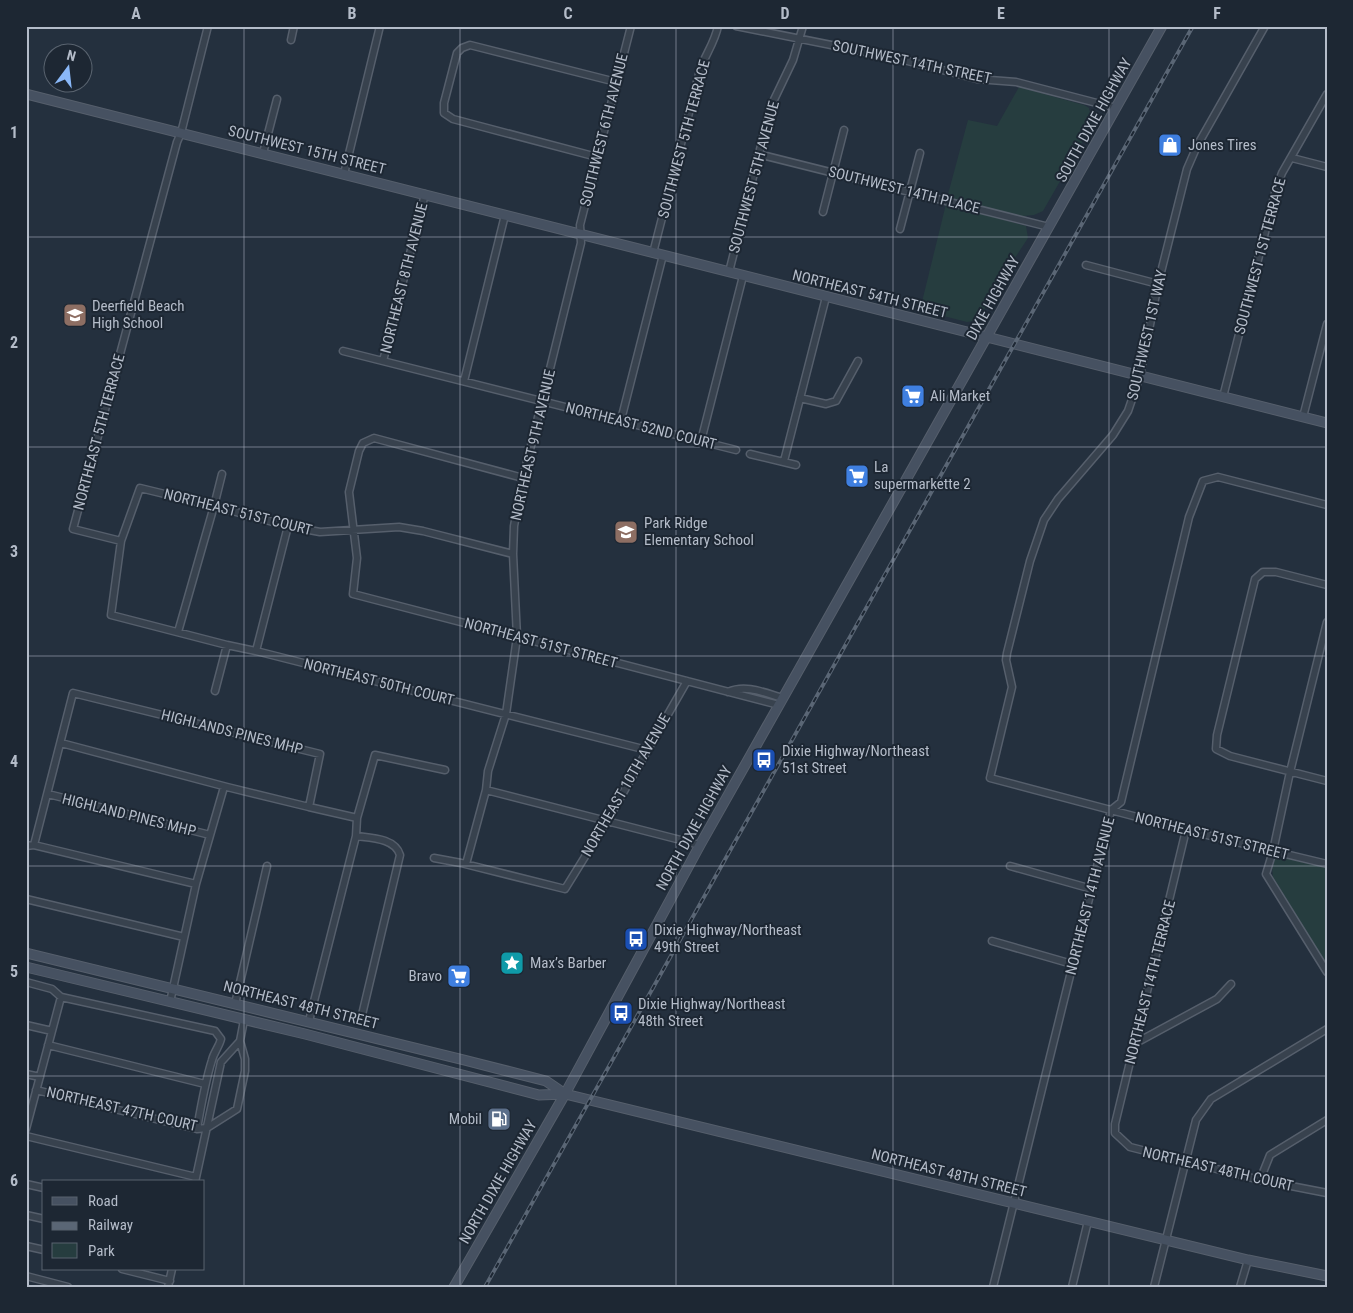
<svg xmlns="http://www.w3.org/2000/svg" width="1353" height="1313" viewBox="0 0 1353 1313" font-family="'Roboto Condensed',sans-serif">
<rect width="100%" height="100%" fill="#24303e"/>
<path fill="#263d3f" d="M1019,87L1084,105L1089,108V110L1093,114L1095,120L1043,211L1034,215L1022,216L947,198L968,120L997,126Z
M946,204L1026,226L1028,238L1003,276L980,317L973,321L967,322L920,310Z
M1282,856L1327,867V966L1273,877L1272,866L1274,859Z"/>
<g fill="none" stroke-linecap="round" stroke-linejoin="round">
<g stroke="#565f6c" stroke-width="9">
<path id="street" d="M736,26L896,58L977,79L1016,82L1116,108
M1265,26L1197,146L1187,169L1158,284L1140,376L1128,411L1113,435L1058,499L1044,520L1030,561L1007,653L1006,660L1012,687L990,778L1186,830L1327,864
M291,40L294,26
M263,153L277,99
M758,154L1049,227
M597,157L453,119L444,113V103L457,53L462,48L470,45L616,82
M1292,158L1327,167
M344,174L380,26
M823,212L844,130
M900,229L920,153
M653,253L700,70C705,55 715,42 718,26
M1086,265L1158,284
M729,272L771,106L793,60L803,26
M343,351L736,450
M383,361L425,194
M464,381L505,215
M1223,397L1276,189L1282,173L1327,94
M800,398L826,404L836,401L858,361
M1303,417L1327,324
M621,420L663,255
M701,441L743,276
M750,454L796,465
M784,461L826,297
M523,478L374,438L363,443L359,451L349,492L357,558L353,594L779,705
M121,541L73,529L177,142L181,133L208,26
M513,554L423,531L399,527L320,532L288,526L214,506L140,488L121,541L111,615L227,645L256,651L647,750
M1327,585L1276,572H1263L1255,579L1217,735L1216,749L1230,756L1327,781
M1327,622L1290,772L1273,851L1266,874L1327,972
M178,632L214,506L222,474
M256,651L288,526
M215,691L227,645
M728,692C746,684 765,693 783,698
M61,743L227,787L309,807
M486,790L700,845
M48,794L210,835
M1186,830L1115,1124V1133L1130,1147L1260,1180L1327,1193
M356,836C371,838 395,838 400,855L361,1019
M34,845L196,884
M26,846L34,845L73,693L320,754L309,807L357,818
M434,858L461,863L565,889L607,821L687,681
M466,864L486,790L488,771L506,714L517,637L513,554L514,526L523,478L581,243L580,225L631,26
M1010,866L1092,889
M26,899L184,937
M992,941L1072,964
M26,982L52,989L61,997L215,1031L221,1039C219,1047 214,1052 212,1060C205,1082 201,1106 197,1129
M170,1002L196,884L224,787
M235,1004L267,866
M309,1021L356,836L357,818L375,755L445,770
M26,1025L52,1031
M1134,1044L1217,999L1231,984
M48,1045L205,1084
M26,1074L40,1077
M36,1090L197,1129L207,1128L237,1109L245,1071V1059L240,1041L244,1020
M26,1129L61,997
M26,1136L196,1177
M1260,1180L1270,1155L1327,1120
M195,1182L221,1062L240,1041
M26,1184L44,1188
M26,1215L44,1219
M26,1246L44,1250
M122,1269L170,1281
M26,1276L68,1287
M168,1287L172,1269
M993,1287L1111,810L1121,802L1189,517L1203,481L1218,477L1327,505
M1072,1287L1088,1221
M1154,1287L1196,1120L1211,1099L1327,1029
M1240,1287L1248,1260"/>
</g>
<g stroke="#565f6c" stroke-width="11">
<path id="secondary" d="M26,94L1327,423
M26,953L464,1060L546,1081L565,1094
M26,967L305,1034L539,1095L565,1094L1248,1260L1327,1276
M454,1287L565,1094L700,845L1162,26"/>
</g>
<use href="#street" stroke="#38424e" stroke-width="6"/>
<use href="#secondary" stroke="#465161" stroke-width="9"/>
<g stroke="#5a6675" stroke-width="4">
<path id="rail" d="M485,1287L1193,26"/>
</g>
<use href="#rail" stroke="#1d2733" stroke-width="2" stroke-dasharray="5.5" stroke-linecap="butt"/>
</g>
<path fill="none" stroke="#b4bcc9" stroke-width="1" stroke-opacity="0.55" d="M244,26V1287M460,26V1287M676,26V1287M893,26V1287M1109,26V1287M26,237H1327M26,447H1327M26,656H1327M26,866H1327M26,1076H1327"/>
<defs>
<g id="shop-square" transform="scale(1.25)"><rect x="-9" y="-9" width="18" height="18" rx="4" fill="#3f7fe0" stroke="#1d2733"/><path d="M-5-2.5h2.3a2.7 3.5 0 0 1 5.4 0H5L5.5 6h-11ZM-1.5-2.5h3a1.5 2.3 0 0 0-3 0Z" fill="#fff"/></g>
<g id="school-square" transform="scale(1.25)"><rect x="-9" y="-9" width="18" height="18" rx="4" fill="#8d6e63" stroke="#1d2733"/><path d="M0-5L7-2L0 1L-7-2ZM-4 1L0 2.5L4 1V4Q0 6-4 4Z" fill="#fff"/></g>
<g id="supermarket-square" transform="scale(1.25)"><rect x="-9" y="-9" width="18" height="18" rx="4" fill="#3f7fe0" stroke="#1d2733"/><path d="M-6-5.5h2.5l.6 2H6L4.5 2H-2.5L-4.4-4H-6ZM-1.5 3.2a1.3 1.3 0 1 0 .1 0ZM3 3.2a1.3 1.3 0 1 0 .1 0Z" fill="#fff"/></g>
<g id="bus-square" transform="scale(1.25)"><rect x="-9" y="-9" width="18" height="18" rx="4" fill="#1a4fb4" stroke="#1d2733"/><path d="M-5-6H5V4H4V6H2V4H-2V6H-4V4H-5ZM-3.5-4V0h7V-4ZM-3.5 1.2v1.5H-2V1.2ZM2 1.2v1.5H3.5V1.2Z" fill="#fff"/></g>
<g id="sight-square" transform="scale(1.25)"><rect x="-9" y="-9" width="18" height="18" rx="4" fill="#0f9aa8" stroke="#1d2733"/><path d="M0-6L1.8-2.2L6-1.7L2.9 1.2L3.7 5.4L0 3.3L-3.7 5.4L-2.9 1.2L-6-1.7L-1.8-2.2Z" fill="#fff"/></g>
<g id="fuel-square" transform="scale(1.25)"><rect x="-9" y="-9" width="18" height="18" rx="4" fill="#5c6f8a" stroke="#1d2733"/><path d="M-5.5-6h7V0h2V4h1.3V-2.5L3-4.5l.8-.8L6-3V5H2.5V1h-1V6h-7ZM-4.2-4.7v3.2H.2V-4.7Z" fill="#fff"/></g>
</defs>
<g fill-rule="evenodd">
<use href="#shop-square" x="1170" y="145"/>
<use href="#school-square" x="75" y="315"/>
<use href="#supermarket-square" x="913" y="396"/>
<use href="#supermarket-square" x="857" y="476"/>
<use href="#school-square" x="626" y="532"/>
<use href="#bus-square" x="764" y="760"/>
<use href="#bus-square" x="636" y="939"/>
<use href="#sight-square" x="512" y="963"/>
<use href="#supermarket-square" x="459" y="976"/>
<use href="#bus-square" x="621" y="1013"/>
<use href="#fuel-square" x="499" y="1119"/>
</g>
<g text-anchor="middle" stroke-width="4" stroke-linejoin="round" paint-order="stroke">
<g font-size="15" fill="#b4bcc9" stroke="#1d2733">
<text transform="translate(912 62) rotate(12)" y="5">SOUTHWEST 14TH STREET</text>
<text transform="translate(1094 120) rotate(-61)" y="5">SOUTH DIXIE HIGHWAY</text>
<text transform="translate(604 130) rotate(-76)" y="5">SOUTHWEST 6TH AVENUE</text>
<text transform="translate(684 139) rotate(-75)" y="5">SOUTHWEST 5TH TERRACE</text>
<text transform="translate(307 150) rotate(14)" y="5">SOUTHWEST 15TH STREET</text>
<text transform="translate(754 177) rotate(-75)" y="5">SOUTHWEST 5TH AVENUE</text>
<text transform="translate(904 190) rotate(14)" y="5">SOUTHWEST 14TH PLACE</text>
<text transform="translate(1260 256) rotate(-75)" y="5">SOUTHWEST 1ST TERRACE</text>
<text transform="translate(404 278) rotate(-76)" y="5">NORTHEAST 8TH AVENUE</text>
<text transform="translate(870 294) rotate(14)" y="5">NORTHEAST 54TH STREET</text>
<text transform="translate(993 298) rotate(-61)" y="5">DIXIE HIGHWAY</text>
<text transform="translate(1147 335) rotate(-77)" y="5">SOUTHWEST 1ST WAY</text>
<text transform="translate(641 426) rotate(14)" y="5">NORTHEAST 52ND COURT</text>
<text transform="translate(99 432) rotate(-75)" y="5">NORTHEAST 5TH TERRACE</text>
<text transform="translate(533 445) rotate(-77)" y="5">NORTHEAST 9TH AVENUE</text>
<text transform="translate(238 512) rotate(14)" y="5">NORTHEAST 51ST COURT</text>
<text transform="translate(541 643) rotate(15)" y="5">NORTHEAST 51ST STREET</text>
<text transform="translate(379 682) rotate(14)" y="5">NORTHEAST 50TH COURT</text>
<text transform="translate(232 732) rotate(14)" y="5">HIGHLANDS PINES MHP</text>
<text transform="translate(626 785) rotate(-60)" y="5">NORTHEAST 10TH AVENUE</text>
<text transform="translate(129 815) rotate(14)" y="5">HIGHLAND PINES MHP</text>
<text transform="translate(694 828) rotate(-61)" y="5">NORTH DIXIE HIGHWAY</text>
<text transform="translate(1212 836) rotate(14)" y="5">NORTHEAST 51ST STREET</text>
<text transform="translate(1090 896) rotate(-76)" y="5">NORTHEAST 14TH AVENUE</text>
<text transform="translate(1150 982) rotate(-76)" y="5">NORTHEAST 14TH TERRACE</text>
<text transform="translate(301 1005) rotate(14)" y="5">NORTHEAST 48TH STREET</text>
<text transform="translate(122 1109) rotate(13)" y="5">NORTHEAST 47TH COURT</text>
<text transform="translate(1218 1169) rotate(13)" y="5">NORTHEAST 48TH COURT</text>
<text transform="translate(949 1173) rotate(14)" y="5">NORTHEAST 48TH STREET</text>
<text transform="translate(498 1182) rotate(-60)" y="5">NORTH DIXIE HIGHWAY</text>
</g>
<g font-size="15" fill="#b4bcc9" stroke="#1d2733" text-anchor="start">
<text x="1188" y="150">Jones Tires</text>
<text x="92" y="311">Deerfield Beach<tspan x="92" dy="17">High School</tspan></text>
<text x="930" y="401">Ali Market</text>
<text x="874" y="472">La<tspan x="874" dy="17">supermarkette 2</tspan></text>
<text x="644" y="528">Park Ridge<tspan x="644" dy="17">Elementary School</tspan></text>
<text x="782" y="756">Dixie Highway/Northeast<tspan x="782" dy="17">51st Street</tspan></text>
<text x="654" y="935">Dixie Highway/Northeast<tspan x="654" dy="17">49th Street</tspan></text>
<text x="530" y="968">Max’s Barber</text>
<text x="442" y="981" text-anchor="end">Bravo</text>
<text x="638" y="1009">Dixie Highway/Northeast<tspan x="638" dy="17">48th Street</tspan></text>
<text x="482" y="1124" text-anchor="end">Mobil</text>
</g>
</g>
<rect width="1353" height="1313" fill="none" stroke="#1d2733" stroke-width="55"/>
<rect x="42" y="1180" width="162" height="90" fill="#1d2733" stroke="#59636f"/>
<rect x="52" y="1197" width="25" height="8" fill="#465161" stroke="#59636f"/>
<text x="88" y="1206" font-size="15" fill="#b4bcc9">Road</text>
<rect x="52" y="1222" width="25" height="8" fill="#5a6675" stroke="#59636f"/>
<text x="88" y="1230" font-size="15" fill="#b4bcc9">Railway</text>
<rect x="52" y="1243" width="25" height="15" fill="#263d3f" stroke="#59636f"/>
<text x="88" y="1256" font-size="15" fill="#b4bcc9">Park</text>
<g transform="translate(68 68) rotate(15)"><circle r="24" fill="#1d2733" stroke="#59636f"/>
<path d="M0-4L9 19L0 12L-9 19Z" fill="#8ab8f8"/>
<text y="-8" font-size="14" font-weight="bold" text-anchor="middle" fill="#b4bcc9">N</text>
</g>
<rect x="28" y="28" width="1298" height="1258" fill="none" stroke="#b4bcc9" stroke-width="2"/>
<g font-size="16" text-anchor="middle" font-weight="bold" fill="#b4bcc9">
<text x="136" y="19">A</text>
<text x="352" y="19">B</text>
<text x="568" y="19">C</text>
<text x="785" y="19">D</text>
<text x="1001" y="19">E</text>
<text x="1217" y="19">F</text>
<text x="14" y="138">1</text>
<text x="14" y="348">2</text>
<text x="14" y="557">3</text>
<text x="14" y="767">4</text>
<text x="14" y="977">5</text>
<text x="14" y="1186">6</text>
</g>
</svg>
